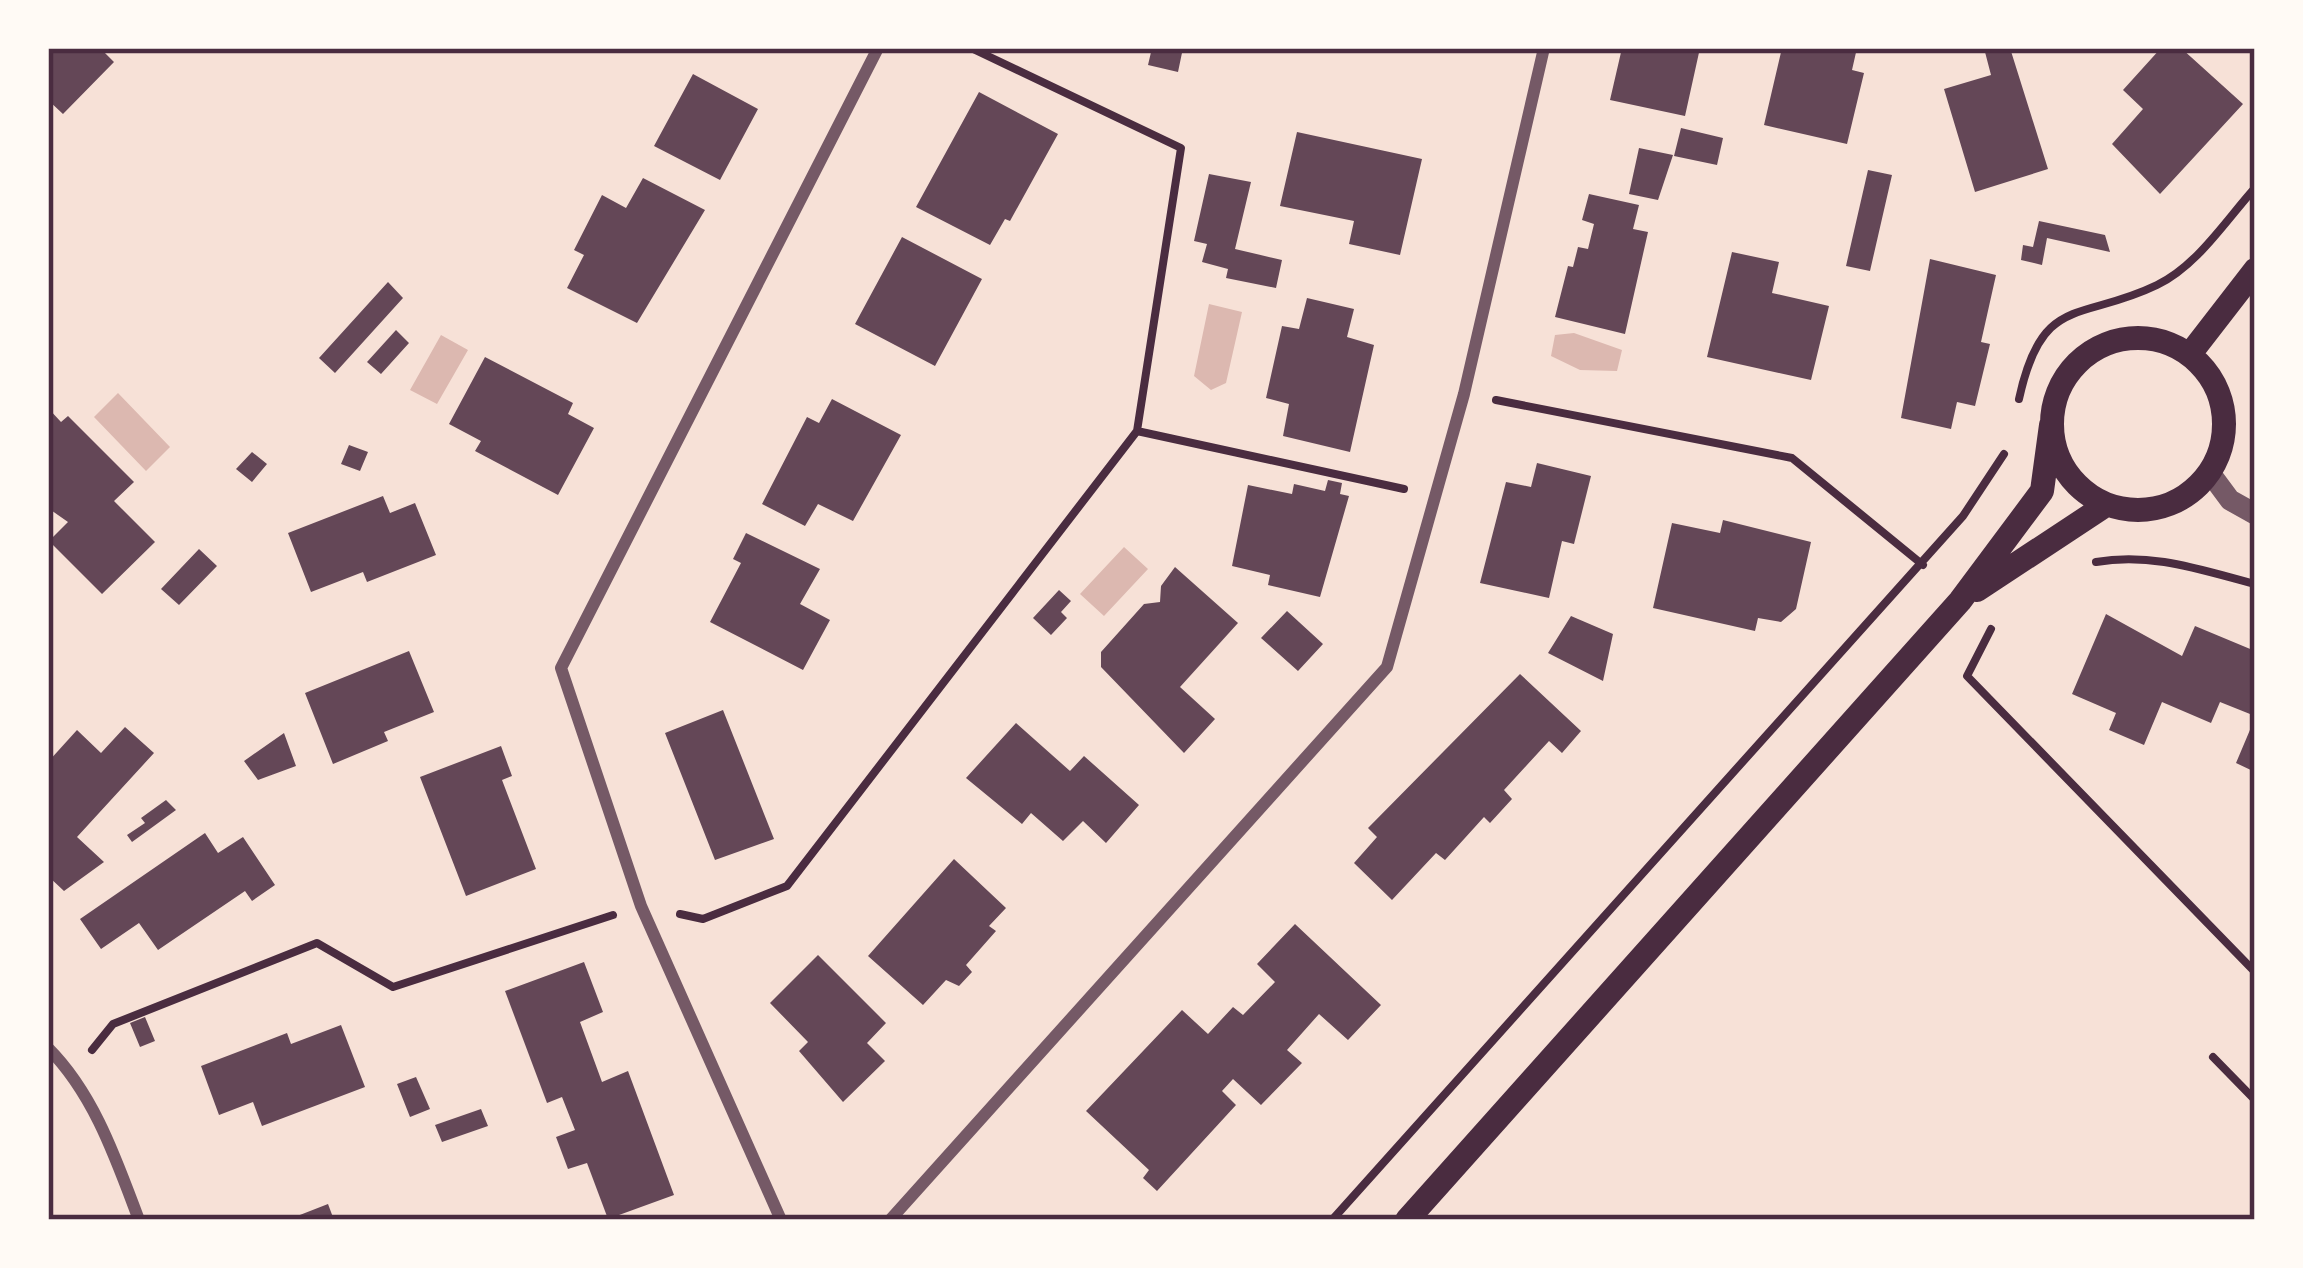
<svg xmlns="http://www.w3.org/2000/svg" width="2303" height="1268" viewBox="0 0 2303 1268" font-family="Lato,sans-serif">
<rect width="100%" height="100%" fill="#f7e1d7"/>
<path fill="#dcb8b0" d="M1209,304L1242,312L1226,383L1211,390L1194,376Z
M1574,333L1622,350L1617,371L1580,370L1551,356L1555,335Z
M441,335L468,350L437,404L410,390Z
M118,393L170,447L146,471L94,417Z
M1124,547L1148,569L1104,616L1080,594Z"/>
<path fill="#644757" d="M48,48H100L114,62L63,114L48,100Z
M1152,48H1183L1178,72L1148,65Z
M1622,48H1700L1685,116L1610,100Z
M1782,48H1857L1852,70L1864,73L1847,144L1764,125Z
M2010,48L2048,169L1975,192L1944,89L1991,75L1985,52Z
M2161,48H2181L2243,104L2160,194L2112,144L2143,109L2123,90Z
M693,74L758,109L720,180L654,146Z
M979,92L1058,134L1010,221L1005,219L990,245L916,207Z
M1681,128L1723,138L1717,165L1674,156Z
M1297,132L1422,159L1400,255L1349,244L1354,221L1280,206Z
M1639,148L1673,155L1658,200L1629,194Z
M1868,170L1892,175L1870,271L1846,266Z
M1209,174L1251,182L1235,249L1282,260L1276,288L1226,278L1228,269L1202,262L1207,244L1194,241Z
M643,178L705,210L637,323L567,288L584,255L574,250L602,195L626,208Z
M1589,194L1639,205L1633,229L1648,232L1625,334L1555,317L1568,266L1573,267L1578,247L1588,249L1594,224L1582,220Z
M2039,221L2105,235L2110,252L2047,238L2042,265L2021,260L2023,245L2033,247Z
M902,237L982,279L935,366L855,324Z
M1732,252L1779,262L1772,293L1829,306L1811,380L1707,357Z
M1930,259L1996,275L1981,342L1990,344L1975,406L1957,402L1951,429L1901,418Z
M388,282L403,298L335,373L319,358Z
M1307,298L1354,309L1347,337L1374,345L1350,452L1283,436L1289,404L1266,398L1282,326L1299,329Z
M396,330L409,343L381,374L367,362Z
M485,357L573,403L568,414L594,428L558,495L475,451L481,441L449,424Z
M832,399L901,435L853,521L818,504L805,526L762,504L807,417L819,423Z
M48,408L61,422L68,416L134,482L114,501L155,542L102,594L49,541L68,522L48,508Z
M349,445L368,452L360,471L341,464Z
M252,452L267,464L252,482L236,469Z
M1537,463L1591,476L1574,544L1562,541L1549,598L1480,583L1506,482L1531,487Z
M1328,480L1342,483L1340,494L1349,496L1320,597L1268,585L1270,575L1232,566L1248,485L1292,494L1294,484L1325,491Z
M383,496L390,513L415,503L436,555L367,582L363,572L311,592L288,533Z
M1723,520L1811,542L1796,609L1781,622L1758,618L1755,631L1653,608L1672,523L1720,533Z
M746,533L820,569L800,604L830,620L803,670L710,622L741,563L733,559Z
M199,549L217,566L179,605L161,589Z
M1175,567L1238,623L1180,687L1215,719L1184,753L1101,667V652L1144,604L1160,602L1161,586Z
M1059,590L1071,601L1061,612L1067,618L1051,635L1033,618Z
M1287,611L1323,644L1298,671L1261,638Z
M2106,614L2182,656L2195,626L2255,651V716L2220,702L2211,723L2162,702L2144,745L2109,730L2116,713L2072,694Z
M1571,616L1613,634L1603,681L1548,653Z
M409,651L434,712L384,732L388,741L333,764L305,693Z
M1520,674L1581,731L1562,753L1549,741L1504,790L1512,799L1490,823L1484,817L1445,860L1436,853L1392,900L1354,863L1377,837L1368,828Z
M723,710L774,839L715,860L665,733Z
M2255,718V772L2236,763Z
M1016,723L1070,771L1084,756L1139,805L1106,843L1083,821L1063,841L1031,813L1022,824L966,778Z
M125,727L154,753L77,837L104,862L64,891L48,876V762L77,730L101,753Z
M284,733L296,766L258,780L244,761Z
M501,746L512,776L502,780L536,869L466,896L420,777Z
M166,800L176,810L132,842L127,835L145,823L141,818Z
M205,833L218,853L243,837L275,885L252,901L245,891L158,950L139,923L101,949L80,919Z
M954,859L1006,908L989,926L996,931L966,965L972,972L959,986L946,980L923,1005L868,956Z
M1295,924L1381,1005L1348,1040L1319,1014L1287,1050L1302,1063L1261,1105L1233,1079L1222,1091L1236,1105L1157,1191L1143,1178L1149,1170L1086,1111L1182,1010L1208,1034L1233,1007L1243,1015L1275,982L1257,964Z
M818,955L886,1023L867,1043L885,1061L843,1102L799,1051L808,1042L770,1003Z
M584,962L603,1012L580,1022L602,1082L628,1071L674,1195L608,1219L587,1163L568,1169L556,1137L575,1130L562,1097L547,1103L505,991Z
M145,1017L155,1041L140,1047L130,1023Z
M341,1025L365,1087L262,1126L253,1102L219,1115L201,1066L287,1033L291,1044Z
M416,1077L430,1109L410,1117L397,1084Z
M481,1109L488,1126L442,1142L435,1125Z
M328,1204L334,1220H287Z"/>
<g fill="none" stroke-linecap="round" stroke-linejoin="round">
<path stroke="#4a2c40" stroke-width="8" d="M971,48L1181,148L1137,431L1404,489
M2019,399C2042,293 2081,322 2157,285C2197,266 2226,220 2255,188
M1496,400L1792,458L1923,565
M2096,562C2151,552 2201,570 2255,584
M1991,629L1967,676L2255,972
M680,914L703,919L787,886L1137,431
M92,1050L113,1024L317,943L393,987L613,915
M2213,1057L2255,1100
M1332,1220L1963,516L2004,454"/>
<path stroke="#755966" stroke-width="12" d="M48,1048C94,1094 116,1159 139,1220
M781,1220L641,906L561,668L878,48
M890,1220L1387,667L1464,394L1544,48"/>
<path stroke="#755966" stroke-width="21" d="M2210,473L2230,500L2255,514"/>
<path stroke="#4a2c40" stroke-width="24" d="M2052 424a86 86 0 1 1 172 0a86 86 0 1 1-172 0Z
M2190,354L2255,270
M1977,590L2106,505
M1407,1220L1960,601L2042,491L2051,425"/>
</g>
<rect width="2303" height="1268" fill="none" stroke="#fffaf5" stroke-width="102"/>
<rect x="51" y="51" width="2201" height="1166" fill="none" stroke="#4a2c40" stroke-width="4.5"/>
</svg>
